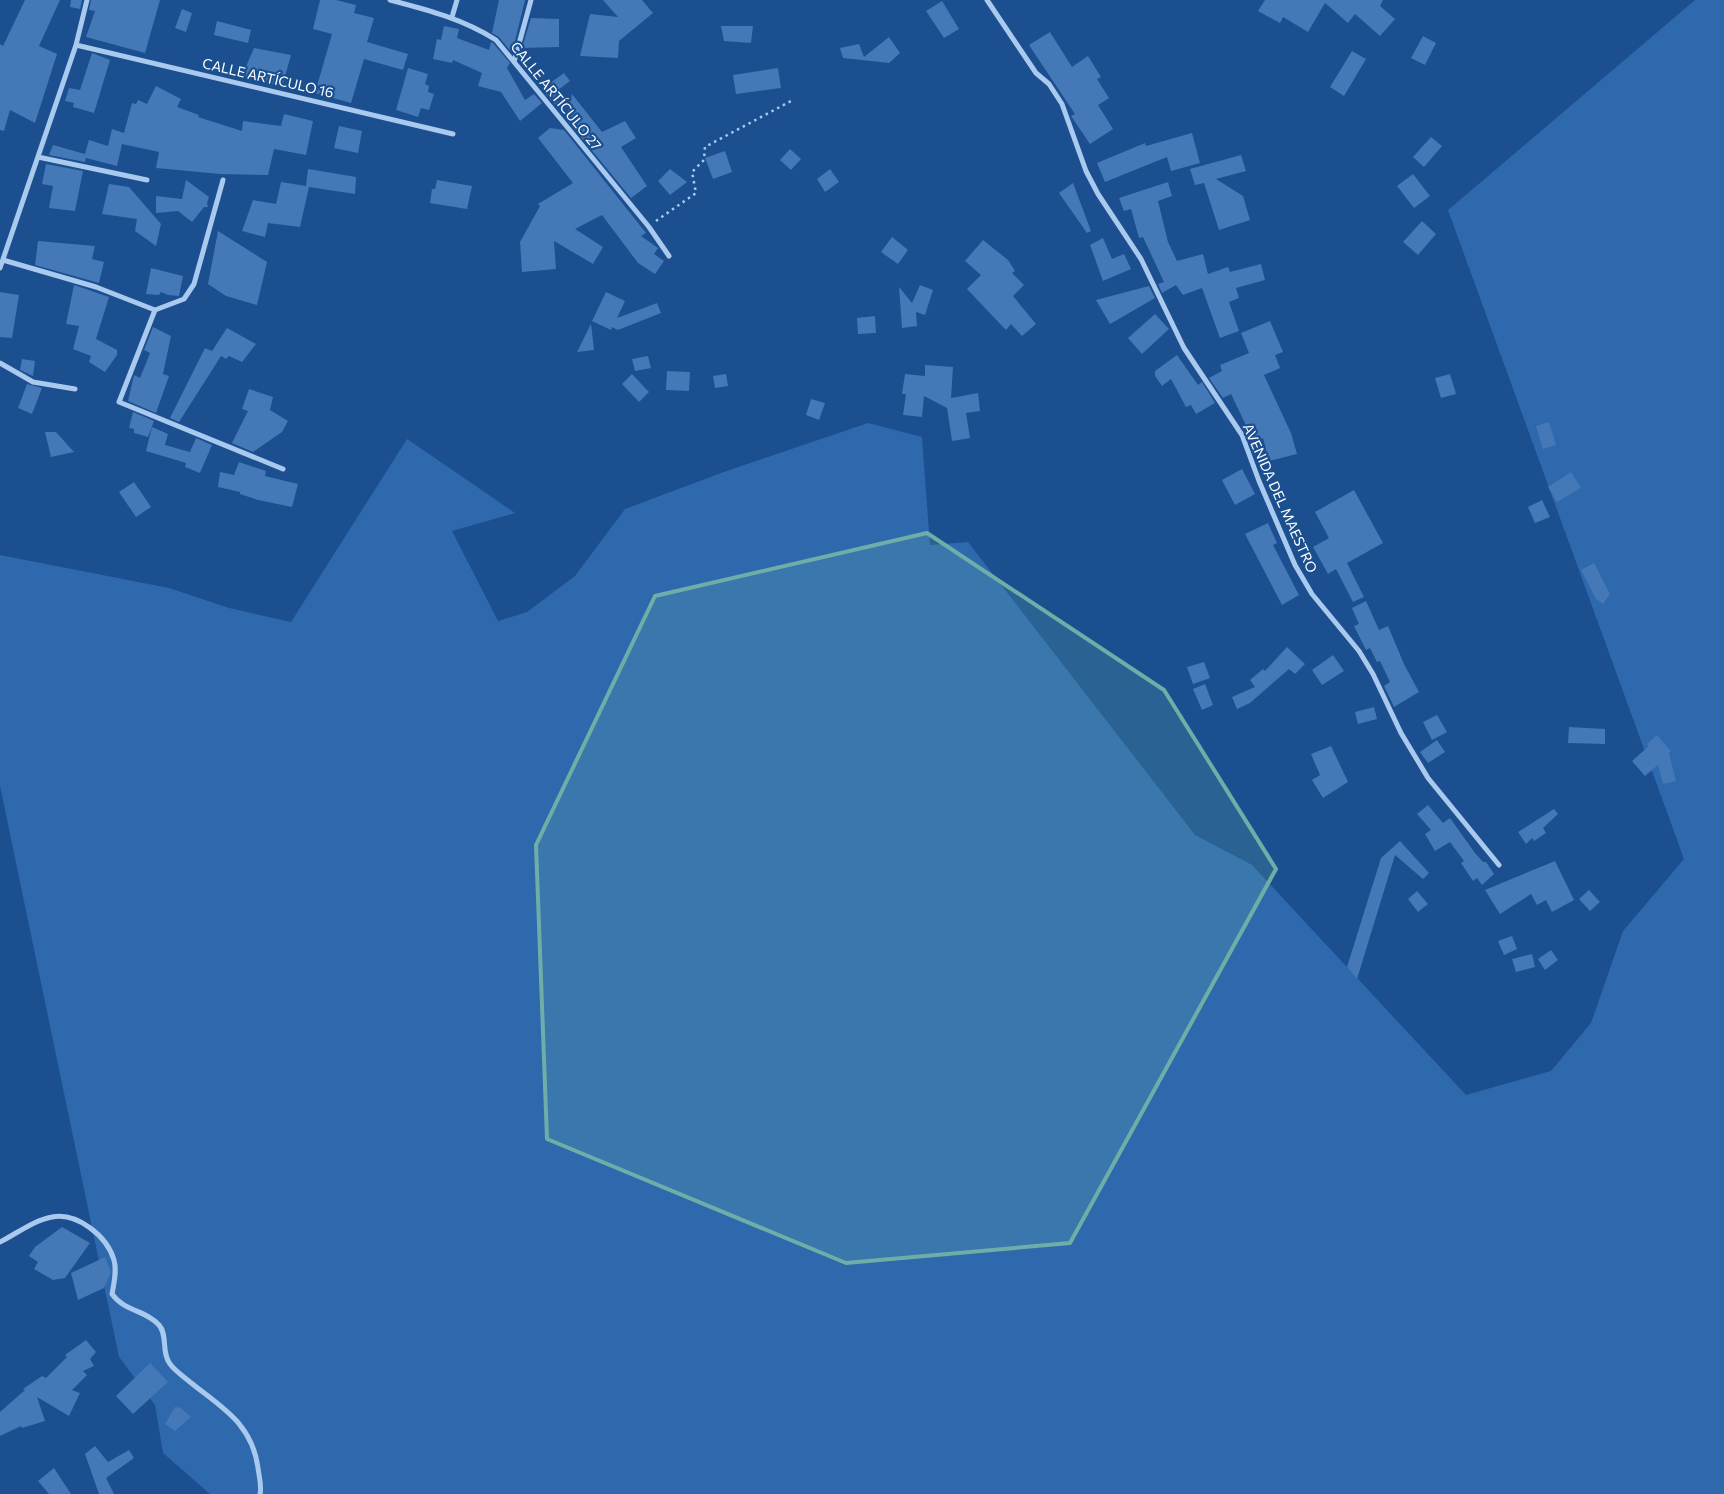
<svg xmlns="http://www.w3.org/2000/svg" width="1724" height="1494" viewBox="0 0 1724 1494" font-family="Commissioner,sans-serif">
<rect width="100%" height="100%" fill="#1b4f8f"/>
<path fill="#2e69ad" d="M1695,0H1724V1494H210L163,1453L155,1405L119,1357L0,786V555L169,588L229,608L291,622L407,439L515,513L452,531L498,621L527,612L575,576L625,509L721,473L868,423L922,437L930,545L968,542L1195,835L1252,865L1466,1095L1551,1071L1591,1023L1623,931L1684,859L1448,210Z"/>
<path fill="#4478b7" d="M25,0H60L39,46L57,54L35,123L10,110L4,131L0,130V44L3,46Z
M71,0H82L80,9L70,7Z
M91,0H160L145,53L86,37L95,11L89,10Z
M320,0H336L356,5L354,13L374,18L367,42L408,54L403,70L364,59L351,103L315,93L332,34L313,29Z
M499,0H525L512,53L499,37L492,33Z
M603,0H642L653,13L619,41L618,58L580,56L590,14L618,17Z
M1265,0H1383L1380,6L1395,19L1380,36L1355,14L1348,23L1325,3L1308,32L1283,17L1280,23L1258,11Z
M942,1L959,29L944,38L926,11Z
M182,9L192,13L186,32L175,28Z
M531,18L559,19V47L522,48Z
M217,21L251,30L248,43L214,35Z
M444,26L459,29L457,38L489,50L491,42L493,43L510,63L507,68L525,100L534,94L542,103L520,121L501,92L478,86L482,73L453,60L452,63L433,59L437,39L441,40Z
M721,26H753L751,43L724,41Z
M1050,32L1072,67L1088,56L1101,77L1097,79L1109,98L1098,105L1113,129L1090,144L1071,116L1075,114L1029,45Z
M1423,36L1436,43L1425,65L1411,58Z
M889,37L900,53L889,63L843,58L840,48L859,44L864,57Z
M254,48L291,55L282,87L242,76Z
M1352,51L1366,59L1344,96L1330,87Z
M92,53L110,60L94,113L73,107L74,103L65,101L69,88L80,90Z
M408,68L428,74L425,84L429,86L428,92L434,94L429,110L421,108L418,117L396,110Z
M778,68L781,88L736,94L733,75Z
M564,73L570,81L558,90V109L542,89Z
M156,86L181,99L177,107L199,115L198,117L242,131L243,121L281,126L284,114L313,121L306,155L274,149L268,175L220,174L156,168L159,152L122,144L117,166L86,158L85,162L49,155L53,145L85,154L89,140L108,146L112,129L124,133L132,103L136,104L138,100L147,104Z
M572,94L602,132L625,121L636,138L621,147L647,186L631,198L566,119Z
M339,126L362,131L358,153L334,148Z
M550,128L564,130L646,233L641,236L658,248L654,254L664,261L655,274L638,263L602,215L575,229L603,247L593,264L554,241L556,269L522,272L520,242L540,206L538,204L573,183L538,138Z
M1192,133L1200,163L1171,171L1167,157L1105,182L1097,163L1145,143L1146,146Z
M1431,137L1442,146L1424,167L1413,157Z
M790,149L801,159L791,170L780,160Z
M725,151L732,172L713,179L705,158Z
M1241,155L1246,171L1216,179L1243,196L1250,220L1219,230L1204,183L1195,185L1190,169Z
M46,164L83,171L75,211L49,208L53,186L42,184Z
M308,169L356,177L355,194L309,187L300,227L268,223L265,237L242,231L253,200L276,204L281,182L306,186Z
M670,169L687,182L670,195L658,181Z
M830,169L839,182L825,192L817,179Z
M1413,174L1430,196L1414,208L1397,186Z
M186,180L209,197L207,203L208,207H204L192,222L178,211L156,213V196L182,199Z
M437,180L472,186L467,209L430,203L432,189H435Z
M1168,182L1172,196L1158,201L1168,242L1177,261L1203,254L1208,274L1228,267L1230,272L1261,264L1265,280L1236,288L1239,298L1229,302L1239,331L1220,338L1202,288L1183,295L1176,285L1162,293L1158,284L1164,282L1143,237L1139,238L1131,209L1124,211L1119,198Z
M1073,183L1091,231L1087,233L1059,193Z
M109,184L129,187L161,224L156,246L135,231L137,219L102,214Z
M1422,221L1436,234L1418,255L1403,242Z
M218,231L267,262L257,305L226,296L208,284Z
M892,237L908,250L898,264L881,252Z
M1103,238L1112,259L1124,254L1131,269L1103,281L1090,245Z
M983,240L1008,260L1015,271L1012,273L1024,285L1013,296L1036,324L1022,336L1011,324L1006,330L967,289L981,275L965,261Z
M38,241L95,246L92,259L104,262L99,283L35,265Z
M151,268L183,276L179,296L168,295L161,292L159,295L146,294Z
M74,285L109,297L96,339L117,350V355L105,372L89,362L91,356L73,349L79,326L66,324Z
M920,285L933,290L925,315L916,312L917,326L902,328L899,287L912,303Z
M1149,286L1155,298L1110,324L1096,300Z
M0,292L19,295L12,338L0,337Z
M606,292L625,301L617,318L657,303L661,313L618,330L612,327L611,330L592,321Z
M1155,314L1169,329L1142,354L1128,338Z
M875,316L876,333L858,334L857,318Z
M1270,321L1283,352L1275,355L1280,368L1264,375L1291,433L1297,454L1269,461L1263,438L1254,442L1231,394L1223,398L1209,378L1222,371L1220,365L1249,353L1241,333Z
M591,324L594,350L577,352Z
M153,327L171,336L163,374L169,376L156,413L128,401L134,375L140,378L150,353L144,350Z
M227,328L256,344L242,362L229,356L226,359L221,356L179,422L170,418L205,348L212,351Z
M1177,355L1198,385L1202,382L1215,403L1196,414L1191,405L1186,407L1171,379L1162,386L1155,376V371Z
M648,356L651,368L635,371L632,359Z
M22,359L35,361L33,376L20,370Z
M925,365L953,367L951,398L978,393L980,411L966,413L970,438L952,441L947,408L924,396L922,417L903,415L906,394H902L905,374L925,376Z
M667,371L690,372L689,391L666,390Z
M632,374L649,392L639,402L622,384Z
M726,374L728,386L715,388L713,376Z
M1450,374L1456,394L1441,398L1435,378Z
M27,384L42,388L32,414L18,408Z
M249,389L273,397L270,410L288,421L282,432L253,452L232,443L248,411L242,409Z
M811,399L825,403L819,420L806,415Z
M133,412L154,421L148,437L134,433V429L129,428Z
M1549,422L1556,445L1543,449L1536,426Z
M152,427L168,434L165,445L190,452L196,438L212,445L200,473L185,467L186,463L146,451Z
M45,432H56L74,452L51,457Z
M239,462L266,471L265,476L298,484L292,507L258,500L240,494V492L218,487L220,472L234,475Z
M1242,469L1255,494L1235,505L1222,480Z
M1571,472L1581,488L1557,502L1548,487Z
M134,482L151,507L136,517L119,492Z
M1354,490L1383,543L1347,563L1364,597L1353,602L1336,569L1328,574L1313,547L1329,538L1315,512Z
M1542,500L1550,517L1535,523L1528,507Z
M1268,523L1277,543L1273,545L1299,595L1282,605L1245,534Z
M1594,563L1610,594L1603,604L1596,599L1581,570Z
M1366,601L1379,630L1388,626L1404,664L1419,692L1394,707L1384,686L1390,682L1380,661L1377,662L1370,648L1366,650L1354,626L1359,624L1352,608Z
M1287,647L1305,664L1295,674L1289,669L1250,703L1237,709L1232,697L1255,687L1250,680L1263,669L1265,671Z
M1333,655L1344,671L1322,685L1312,670Z
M1204,662L1210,678L1193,684L1187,667Z
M1205,684L1213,705L1202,710L1193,689Z
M1374,707L1377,719L1358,724L1355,712Z
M1437,715L1447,732L1432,740L1423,722Z
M1569,727L1605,729V744L1568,743Z
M1657,735L1671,751L1669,753L1676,781L1663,784L1658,765L1645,776L1632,761L1649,746L1647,744Z
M1437,740L1445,752L1428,763L1420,752Z
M1331,746L1348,782L1323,798L1312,780L1320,775L1311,754Z
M1428,805L1443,823L1450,818L1475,853L1483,862H1486L1494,874L1482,885L1477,878L1473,881L1461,863L1464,861L1450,842L1435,851L1425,834L1431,830L1417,814Z
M1554,809L1558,814L1543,828L1546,833L1534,841L1532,838L1526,844L1518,832Z
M1400,841L1429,873L1423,879L1395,855L1357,979L1347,967L1381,858Z
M1555,861L1574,900L1552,912L1546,900L1537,905L1531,894L1500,914L1485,890Z
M1589,890L1600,902L1590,911L1579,899Z
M1417,891L1428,904L1418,912L1408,899Z
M1512,936L1517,949L1504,955L1498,941Z
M1551,950L1558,960L1545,970L1538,959Z
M1532,954L1535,967L1516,972L1512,959Z
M62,1227L90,1243L65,1278L53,1280L34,1269L38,1262L29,1256L35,1247Z
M105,1257L111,1272L104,1288L78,1300L71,1273Z
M86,1340L96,1352L90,1359L94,1366L83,1371L87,1375L72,1390L80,1393L69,1416L37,1397L45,1421L22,1428L21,1426L0,1436V1412L25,1390L23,1389L42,1376L46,1378L67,1357L65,1355Z
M150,1363L168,1382L133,1414L116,1396Z
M175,1407L181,1408L191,1417L175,1431L165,1424Z
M95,1446L108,1462L129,1450L134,1458L106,1478L114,1494H99L85,1454Z
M54,1468L71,1494H49L38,1481Z"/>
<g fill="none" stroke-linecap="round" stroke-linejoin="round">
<path stroke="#a9c9ee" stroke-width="2.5" stroke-dasharray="2.5 4" stroke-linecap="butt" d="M656,221L696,193L692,172L704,160L705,147L791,101"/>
<path stroke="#a9c9ee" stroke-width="5" d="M390,0C428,10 463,19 496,40L649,227L669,256
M987,0L1036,73L1049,84L1062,104L1086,171L1098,194L1141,259L1184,348L1242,435L1259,481L1295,565L1312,594L1359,651L1373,674L1401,733L1428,778L1499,865
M452,17L457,0
M76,45L453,134
M514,62L531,0
M38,157L147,180
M3,260L96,287L155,310L184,299L194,284L223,180
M0,268L76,45L87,0
M155,310L119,402L283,469
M0,363L33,382L75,389
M0,1242C16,1234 34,1220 52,1217C77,1212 107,1236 114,1260C117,1271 114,1283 112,1294C125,1312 146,1310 159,1325C168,1335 161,1352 170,1364C175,1371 183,1376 190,1382C222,1408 252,1423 258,1468C259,1476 262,1486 260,1494"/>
</g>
<path fill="#6fada8" fill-opacity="0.2" stroke="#6fada8" stroke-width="4" stroke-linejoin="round" d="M927,533L1164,690L1276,869L1070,1243L846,1263L547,1139L536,845L655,596Z"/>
<g text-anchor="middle" stroke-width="4.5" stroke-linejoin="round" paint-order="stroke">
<g font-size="14" fill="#fff" stroke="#1b4f8f">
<text transform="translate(268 78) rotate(13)" y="5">CALLE ARTÍCULO 16</text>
<text transform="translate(556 96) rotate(51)" y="5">CALLE ARTÍCULO 27</text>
<text transform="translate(1280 498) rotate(66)" y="5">AVENIDA DEL MAESTRO</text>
</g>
</g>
</svg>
